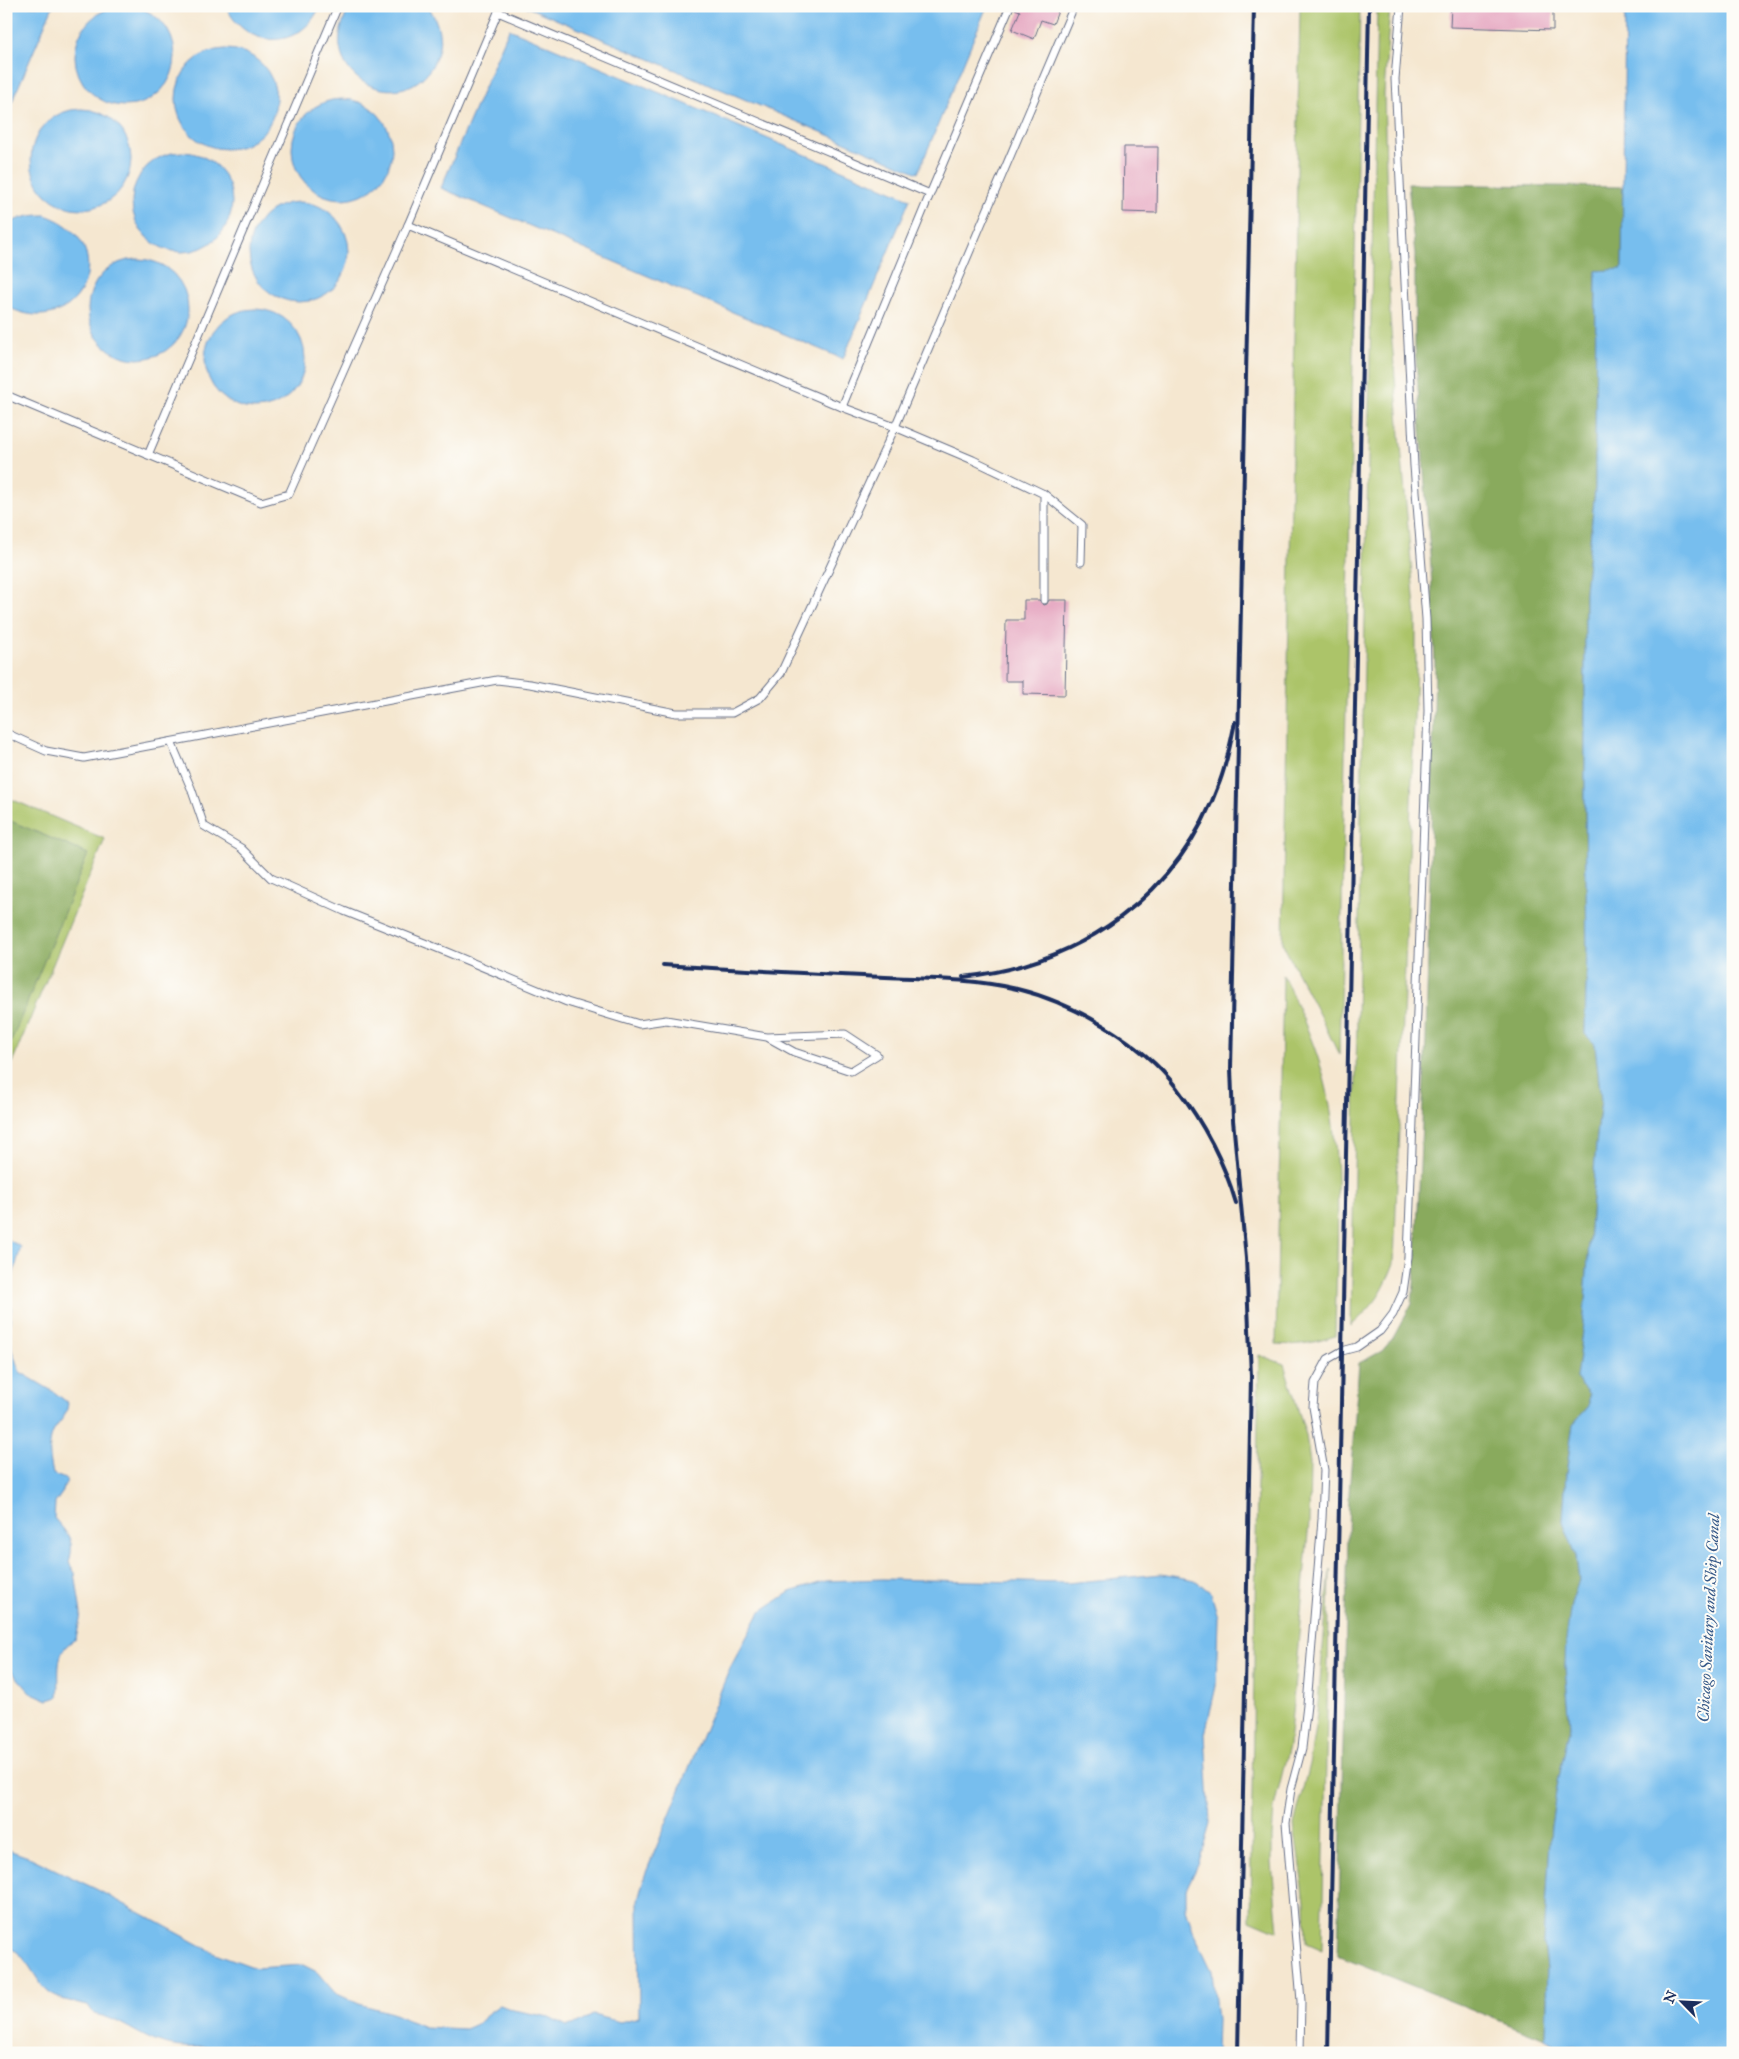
<svg xmlns="http://www.w3.org/2000/svg" width="1739" height="2059" font-family="'IM FELL Great Primer',serif">
<rect width="100%" height="100%" fill="#fdfcf7"/>
<filter id="ink" filterUnits="userSpaceOnUse"><feTurbulence type="fractalNoise" baseFrequency=".02" numOctaves="2"/><feDisplacementMap in="SourceGraphic" scale="10" xChannelSelector="R" yChannelSelector="G"/><feConvolveMatrix kernelMatrix="1 2 1 2 8 2 1 2 1" color-interpolation-filters="sRGB"/></filter>
<filter id="wash" filterUnits="userSpaceOnUse"><feTurbulence type="fractalNoise" baseFrequency=".0096" numOctaves="4" result="noise"/><feDisplacementMap in="SourceGraphic" scale="20" xChannelSelector="R" yChannelSelector="G"/><feGaussianBlur stdDeviation="1.12" result="paint"/><feColorMatrix in="noise" values="0 0 0 0 0 0 0 0 0 0 0 0 0 0 0 0 0 1.4 0 .05"/><feComposite in="paint" operator="in"/></filter>
<g filter="url(#wash)">
<rect width="100%" height="100%" fill="#f5e7d0"/>
<g fill="#acc469" stroke="#647a64">
<path d="M1300,6H1360L1339,1055C1322,1017 1301,982 1283,944Z"/>
<path d="M1377,6H1390L1384,94L1390,319L1416,620V667L1394,1263C1382,1295 1376,1303 1351,1326Z"/>
<polygon points="6,797 105,839 6,1077"/>
<path d="M1283,975C1298,1007 1313,1039 1323,1074C1345,1153 1336,1254 1335,1336C1314,1343 1298,1346 1276,1344Z"/>
<polygon points="1259,1355 1284,1364 1306,1435 1310,1463 1309,1522 1289,1746 1274,1807 1272,1837 1272,1863 1278,1932 1250,1920"/>
<polygon points="1330,1569 1322,1949 1322,1950 1306,1943 1305,1901 1294,1825 1310,1760 1317,1714"/>
</g>
<g fill="#89aa5d" stroke="#526c5e">
<polygon points="1408,184 1623,187 1622,270 1596,271 1595,489 1585,592 1585,804 1587,950 1585,1034 1595,1044 1601,1100 1596,1145 1584,1315 1576,1379 1589,1395 1589,1406 1573,1424 1566,1474 1563,1522 1576,1556 1579,1580 1571,1604 1565,1666 1570,1726 1556,1792 1551,1826 1544,1942 1547,1969 1545,2039 1338,1956 1349,1494 1359,1363 1382,1351 1393,1338 1412,1303 1415,1273 1426,1037 1435,666 1431,568 1415,347 1415,255"/>
<polygon points="6,819 88,854 6,1054"/>
</g>
<g fill="#77beee" stroke="#4976a6">
<circle cx="125" cy="56" r="50"/>
<polygon points="6,6 53,6 6,116"/>
<path d="M226,6H320C301,51 245,50 226,6Z"/>
<path d="M351,6H428C439,23 444,41 435,60C407,123 306,77 351,6Z"/>
<polygon points="525,6 987,6 918,173"/>
<polygon points="1625,6 1733,6 1733,2053 1578,2053 1576,2046 1555,2045 1545,2039 1547,1969 1544,1942 1551,1826 1556,1792 1570,1726 1565,1666 1566,1640 1571,1604 1579,1580 1576,1556 1563,1522 1566,1474 1573,1424 1589,1406 1589,1395 1576,1379 1584,1315 1596,1145 1601,1100 1595,1044 1585,1034 1587,950 1585,804 1585,592 1595,489 1596,271 1622,269"/>
<polygon points="509,29 910,199 843,359 441,188"/>
<circle cx="226" cy="99" r="50"/>
<circle cx="342" cy="149" r="50"/>
<circle cx="81" cy="159" r="50"/>
<circle cx="182" cy="202" r="50"/>
<circle cx="299" cy="252" r="50"/>
<path d="M45,215C126,242 80,346 6,306V226C18,217 30,215 45,215Z"/>
<circle cx="138" cy="309" r="50"/>
<circle cx="255" cy="359" r="50"/>
<path d="M9,1240L21,1247L9,1289L11,1308L9,1328L12,1351L20,1372L54,1392L68,1403C66,1417 63,1417 56,1427C46,1442 50,1459 53,1474L67,1480L62,1493L55,1503L54,1518C69,1536 75,1539 69,1563L75,1573L81,1614L76,1639C52,1651 61,1674 58,1697L48,1700L30,1692L6,1665V1244Z"/>
<path d="M1161,1574L1195,1580L1211,1593L1218,1617L1216,1686L1205,1734L1210,1823L1198,1865L1186,1889V1909L1193,1931L1212,1971L1217,2020L1216,2053H274C235,2036 202,2054 164,2044C139,2037 120,2018 94,2014L88,2005C76,2002 56,2000 47,1991C33,1977 26,1952 6,1946V1849L31,1858L96,1889L215,1953L256,1968L303,1965L317,1972L335,1993L359,2004L392,2013L424,2027L465,2029L481,2022L488,2013L500,2005L513,2010L549,2017L567,2026L577,2024L593,2015L620,2022L639,2017L638,1900L645,1875L730,1668L760,1612L790,1592L826,1581L882,1579L1067,1583Z"/>
</g>
<g id="blocks">
<g fill="#e7acc4">
<polygon points="1015,6 1060,6 1053,24 1041,20 1034,39 1012,30 1020,11 1015,9"/>
<polygon points="1451,6 1553,6 1553,30 1450,27"/>
<polygon points="1124,147 1158,147 1157,213 1123,212"/>
<polygon points="1024,600 1039,600 1044,605 1047,604 1049,600 1067,600 1065,695 1023,694 1023,681 1005,681 1006,620 1024,620"/>
</g>
</g>
</g>
<g filter="url(#ink)">
<use href="#blocks" fill-opacity="0" stroke="#676f86" stroke-width="1"/>
<g fill="none" stroke-linecap="round" stroke-linejoin="round">
<g stroke="#676f86" stroke-width="9">
<g id="service">
<polyline points="930,194 1010,6"/>
<polyline points="408,225 498,12"/>
<polyline points="6,395 261,502 289,494 408,225 842,407 930,194 498,12 500,6"/>
<polyline points="842,407 895,427 1074,6"/>
<polyline points="148,455 338,6"/>
<polyline points="1044,494 1082,525 1081,562"/>
<polyline points="6,733 46,751 84,758 497,680 530,684 676,713 732,713 760,698 781,673 895,427 973,460 1044,494 1044,600"/>
<polyline points="171,742 191,788 204,826 241,848 271,878 344,911 437,948 567,1002 639,1024 666,1020 767,1037 794,1052 851,1071 877,1055 845,1034 767,1037"/>
<polyline points="1300,2053 1301,2001 1286,1823 1291,1789 1302,1748 1307,1705 1322,1519 1324,1470 1313,1407 1315,1383 1328,1359 1342,1351 1357,1347 1380,1331 1393,1314 1403,1292 1408,1257 1428,711 1426,619 1414,466 1395,79 1401,6"/>
</g>
</g>
<use href="#service" stroke="#fff" stroke-width="7"/>
<g stroke="#1b2f5e" stroke-width="4">
<path d="M663,965C730,969 796,973 863,976C914,979 967,977 1017,989C1071,1002 1142,1042 1176,1087C1202,1121 1224,1162 1236,1203"/>
<path d="M963,977C1082,964 1179,895 1220,781C1227,762 1231,742 1235,722"/>
<polyline points="1238,2053 1251,1376 1246,1258 1233,1120 1231,1068 1254,6"/>
<polyline points="1328,2053 1369,6"/>
</g>
</g>
</g>
<g text-anchor="middle" stroke-width="4" stroke-linejoin="round" paint-order="stroke">
<g font-size="16" font-style="italic" fill="#375a89" stroke="#fdfcf7">
<text transform="translate(1708 1618) rotate(-87)" y="6">Chicago Sanitary and Ship Canal</text>
</g>
</g>
<rect width="1739" height="2059" fill="none" stroke="#fdfcf7" stroke-width="25"/>
<g transform="translate(1682 2002) rotate(294)" stroke="#fdfcf7" stroke-width="4" paint-order="stroke">
<path d="M0-4L9 19L0 12L-9 19Z" fill="#1b2f5e"/>
<text y="-8" font-size="14" font-weight="bold" text-anchor="middle" fill="#1b2f5e">N</text>
</g>
</svg>
